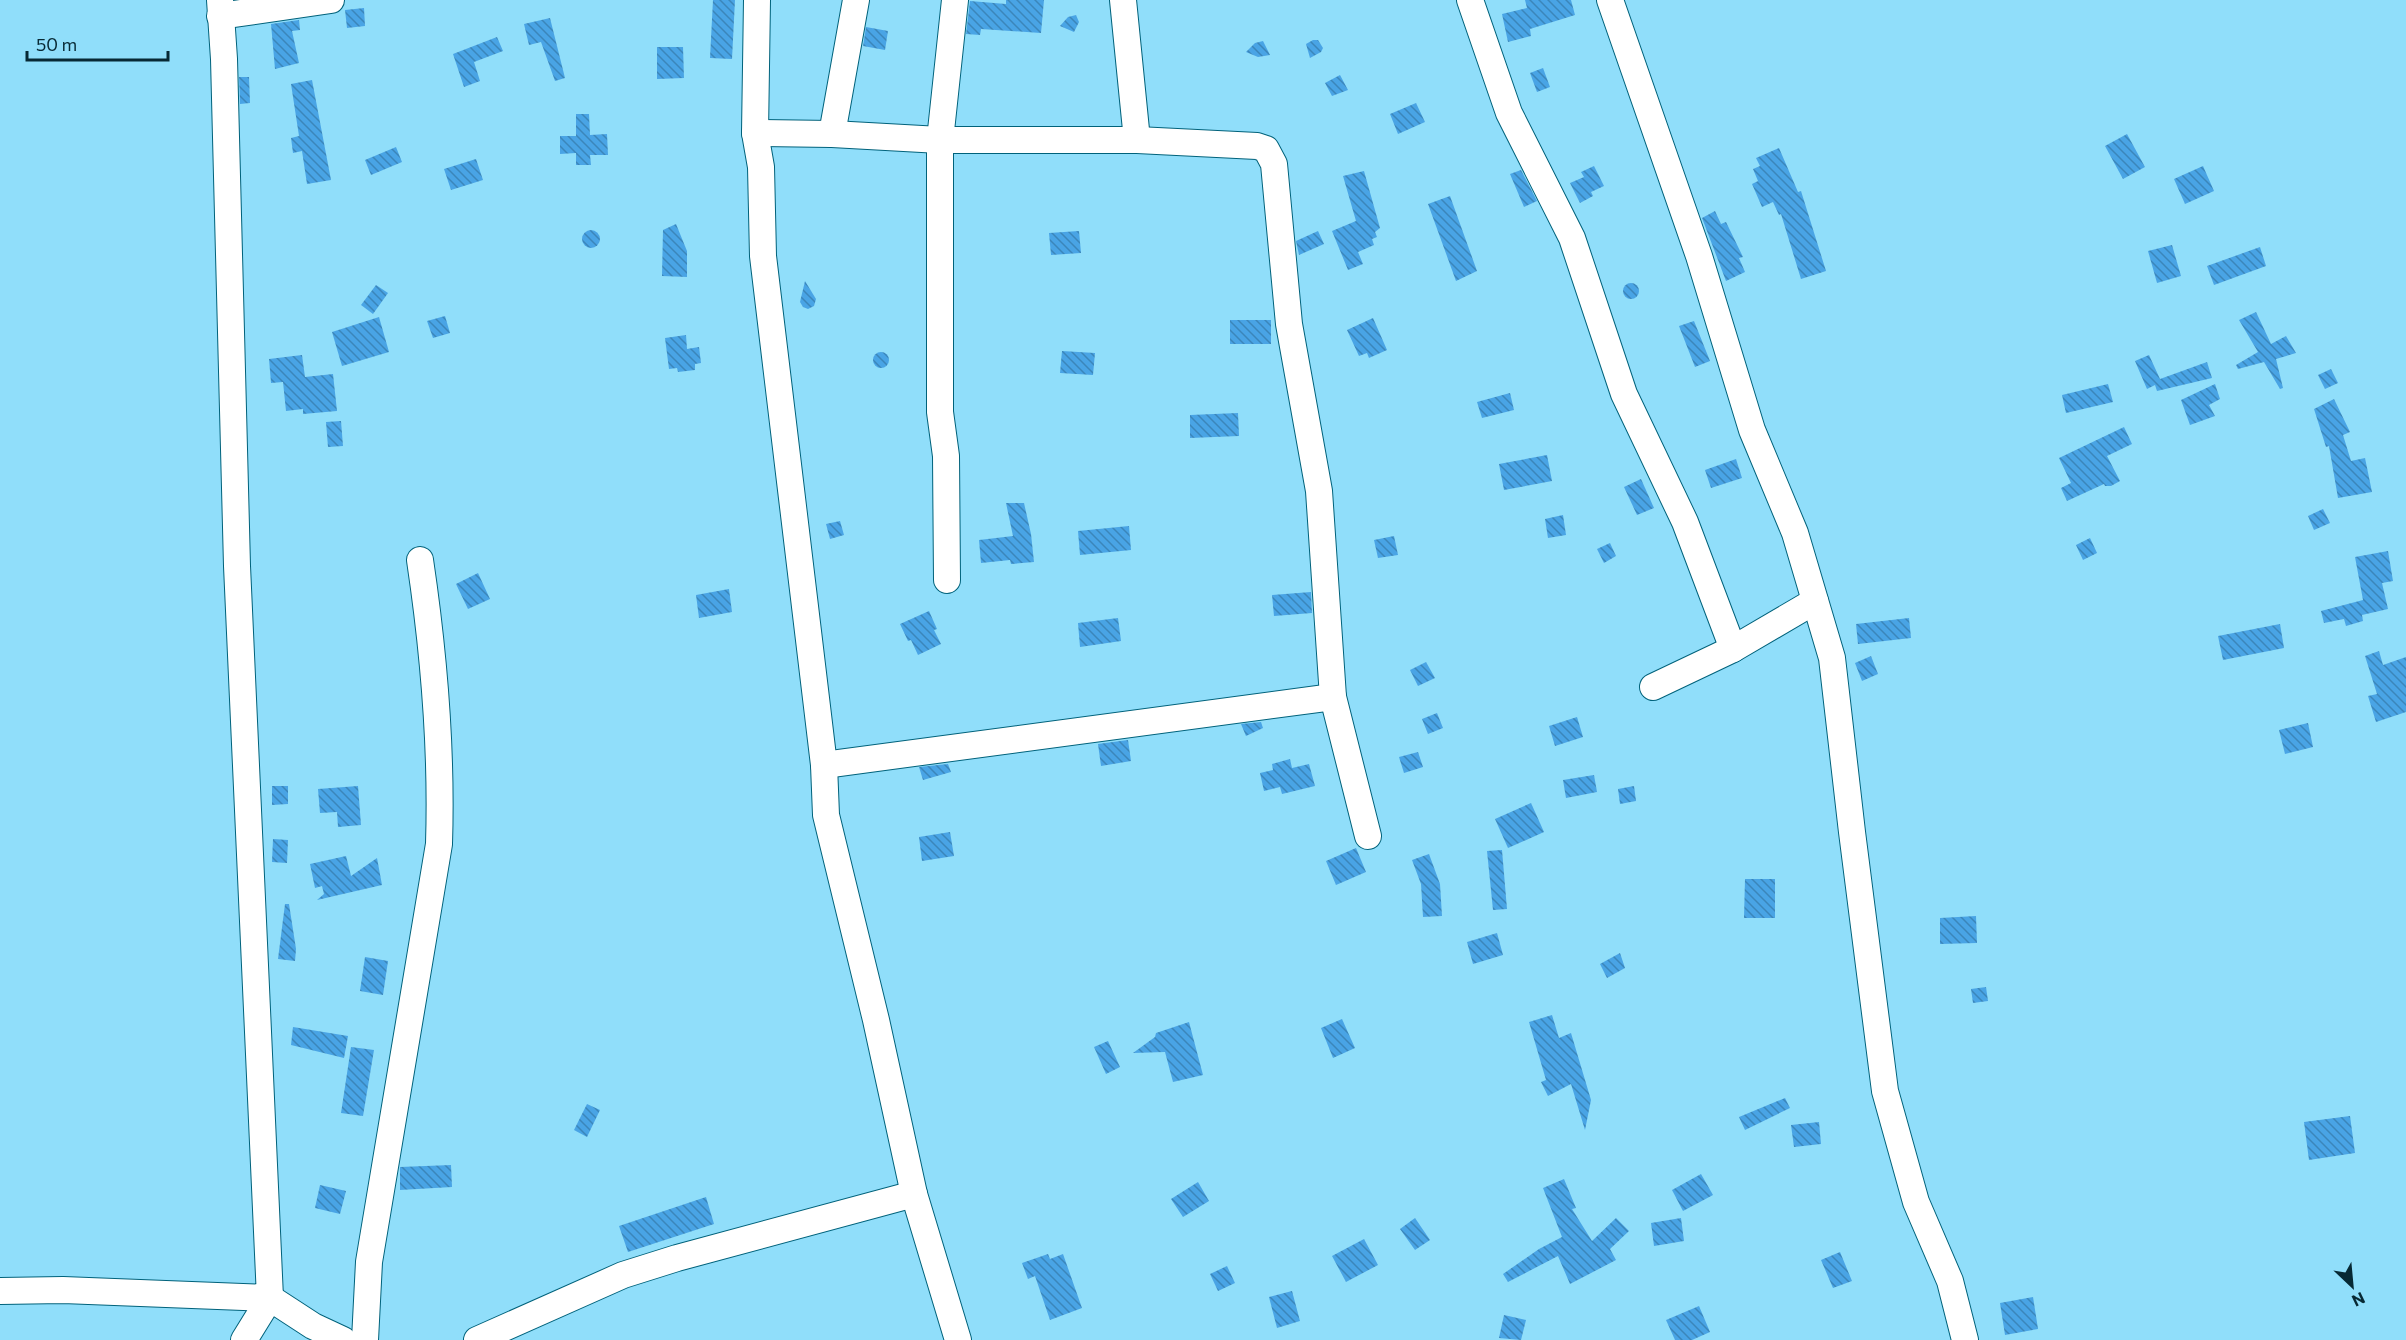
<svg xmlns="http://www.w3.org/2000/svg" width="2406" height="1340" font-family="Commissioner,sans-serif">
<defs>
<pattern id="building-back-hatch" width="6" height="6" patternUnits="userSpaceOnUse" patternTransform="scale(1.5)"><rect width="6" height="6" fill="#49a4e5"/><path d="M-1 5l2 2M0 0l6 6M5-1l2 2" fill="none" stroke="#3b86ba"/></pattern>
</defs>
<rect width="100%" height="100%" fill="#90defa"/>
<g fill="url(#building-back-hatch)">
<polygon points="713,0 735,0 732,59 710,58"/>
<polygon points="1006,0 1044,0 1041,33 981,29 980,35 966,34 970,1 1006,4"/>
<polygon points="1525,0 1571,0 1575,15 1530,29 1531,36 1508,42 1502,14 1527,8"/>
<polygon points="364,8 365,26 347,28 345,10"/>
<polygon points="1076,15 1079,22 1074,32 1060,26 1068,17"/>
<polygon points="550,18 565,78 555,81 541,42 529,45 524,24"/>
<polygon points="299,20 300,30 292,31 299,63 275,69 271,24"/>
<polygon points="866,27 888,31 885,50 863,46"/>
<polygon points="497,37 503,51 474,62 480,81 464,87 453,54"/>
<polygon points="1313,40 1318,40 1323,48 1321,52 1310,58 1306,44"/>
<polygon points="1263,41 1270,55 1258,57 1246,52 1255,43"/>
<polygon points="657,47 683,47 684,78 657,79"/>
<polygon points="1543,68 1550,87 1537,92 1530,73"/>
<polygon points="1340,75 1348,90 1332,96 1325,83"/>
<polygon points="239,77 249,77 250,103 240,104"/>
<polygon points="312,80 331,180 307,184 302,151 293,153 291,138 299,136 291,84"/>
<polygon points="1416,103 1425,122 1398,134 1390,114"/>
<polygon points="576,114 589,114 590,135 607,134 608,155 590,155 591,165 576,165 576,153 560,154 560,136 576,136"/>
<polygon points="2127,134 2145,167 2123,179 2105,146"/>
<polygon points="396,147 402,162 371,175 365,160"/>
<polygon points="1779,148 1798,192 1801,191 1826,271 1801,279 1781,214 1779,215 1773,202 1762,207 1752,184 1758,181 1753,169 1760,166 1756,158"/>
<polygon points="476,159 483,180 451,190 444,169"/>
<polygon points="1594,166 1604,186 1591,192 1593,196 1580,203 1570,183 1584,177 1581,172"/>
<polygon points="2203,166 2214,191 2185,204 2174,179"/>
<polygon points="1521,170 1537,201 1524,207 1510,174"/>
<polygon points="1364,171 1380,228 1375,232 1377,237 1372,239 1374,245 1358,252 1363,264 1348,270 1332,231 1356,221 1343,176"/>
<polygon points="1450,196 1477,271 1456,281 1428,204"/>
<polygon points="1715,211 1721,224 1726,222 1743,257 1739,258 1745,272 1726,281 1702,218"/>
<polygon points="676,224 687,251 687,277 662,276 663,230"/>
<circle cx="591" cy="239" r="9"/>
<polygon points="1079,231 1081,253 1051,255 1049,233"/>
<polygon points="1318,231 1324,244 1299,255 1296,241"/>
<polygon points="2172,245 2181,276 2157,283 2148,251"/>
<polygon points="2260,247 2266,266 2214,285 2207,266"/>
<polygon points="805,281 816,299 814,306 808,309 803,307 800,302"/>
<circle cx="1631" cy="291" r="8"/>
<polygon points="376,285 388,293 373,314 361,305"/>
<polygon points="2256,312 2271,344 2286,336 2296,353 2276,359 2283,388 2280,389 2264,362 2238,369 2236,365 2258,352 2239,320"/>
<polygon points="445,316 450,333 433,338 427,321"/>
<polygon points="379,317 389,352 342,366 332,332"/>
<polygon points="1373,318 1387,350 1369,358 1367,353 1359,356 1347,330"/>
<rect x="1230" y="320" width="41" height="24"/>
<polygon points="1694,321 1710,361 1695,367 1679,326"/>
<polygon points="686,335 687,349 699,347 701,363 695,364 695,370 678,372 677,368 669,369 665,338"/>
<polygon points="1062,351 1095,353 1093,375 1060,373"/>
<circle cx="881" cy="360" r="8"/>
<polygon points="302,355 305,377 333,374 337,411 303,414 303,409 286,411 283,382 271,383 269,359"/>
<polygon points="2149,355 2160,379 2207,362 2212,378 2157,391 2155,385 2147,389 2135,361"/>
<polygon points="2331,369 2338,383 2325,389 2318,375"/>
<polygon points="2108,384 2113,402 2066,413 2062,395"/>
<polygon points="2215,384 2220,399 2209,405 2215,416 2190,425 2181,400"/>
<polygon points="1510,393 1514,410 1482,418 1477,402"/>
<polygon points="2334,399 2350,432 2343,435 2351,461 2365,458 2372,492 2338,498 2329,446 2326,447 2314,409"/>
<polygon points="1238,413 1239,436 1190,438 1190,415"/>
<polygon points="341,421 343,446 328,447 326,422"/>
<polygon points="2124,427 2132,444 2107,456 2120,481 2111,486 2105,486 2104,484 2067,501 2061,488 2071,483 2059,458"/>
<polygon points="1547,455 1552,481 1504,490 1499,464"/>
<polygon points="1736,459 1742,478 1711,488 1705,470"/>
<polygon points="1641,479 1654,508 1637,515 1624,487"/>
<polygon points="1006,503 1024,503 1031,534 1034,562 1011,564 1010,560 981,563 979,540 1013,536"/>
<polygon points="2323,509 2330,523 2314,530 2308,516"/>
<polygon points="1563,515 1566,535 1548,538 1545,519"/>
<polygon points="840,521 844,535 830,539 826,524"/>
<polygon points="1129,526 1131,550 1080,555 1078,531"/>
<polygon points="1394,536 1398,555 1378,558 1374,540"/>
<polygon points="2090,538 2097,553 2083,560 2076,545"/>
<polygon points="1610,543 1616,556 1604,563 1597,549"/>
<polygon points="2388,551 2393,581 2382,583 2388,609 2362,615 2363,621 2346,626 2344,619 2324,623 2321,611 2363,600 2355,557"/>
<polygon points="478,573 490,599 468,609 456,584"/>
<polygon points="729,589 732,612 699,618 696,595"/>
<polygon points="1311,592 1312,613 1274,616 1272,595"/>
<polygon points="929,611 937,629 934,630 941,644 918,655 911,640 908,641 900,624"/>
<polygon points="1118,618 1121,641 1080,647 1078,623"/>
<polygon points="1909,618 1911,638 1858,644 1856,624"/>
<polygon points="2280,624 2284,648 2223,660 2218,636"/>
<polygon points="2379,651 2383,665 2406,657 2406,712 2376,722 2368,696 2377,694 2365,656"/>
<polygon points="1871,656 1878,674 1862,681 1855,663"/>
<polygon points="1426,662 1435,678 1418,686 1410,670"/>
<polygon points="1437,713 1443,728 1428,734 1422,719"/>
<polygon points="1577,717 1583,737 1555,746 1549,726"/>
<polygon points="1261,722 1263,728 1246,736 1241,724"/>
<polygon points="2308,723 2313,747 2285,754 2279,730"/>
<polygon points="1128,740 1131,761 1101,766 1098,744"/>
<polygon points="1418,752 1423,767 1404,773 1399,757"/>
<polygon points="1290,759 1292,768 1309,764 1315,786 1282,794 1280,787 1264,791 1260,773 1273,770 1272,764"/>
<polygon points="948,764 951,772 923,780 919,767"/>
<polygon points="1594,775 1597,792 1566,798 1563,780"/>
<polygon points="272,786 288,786 288,804 272,805"/>
<polygon points="358,786 361,825 338,827 337,812 320,813 318,789"/>
<polygon points="1634,786 1636,801 1620,804 1618,789"/>
<polygon points="1531,803 1544,832 1508,848 1495,819"/>
<polygon points="950,832 954,856 922,861 919,837"/>
<polygon points="273,839 288,840 287,863 272,862"/>
<polygon points="1356,848 1366,872 1336,885 1326,861"/>
<polygon points="1502,850 1507,909 1493,910 1487,851"/>
<polygon points="1429,854 1440,884 1442,916 1423,917 1421,884 1412,860"/>
<polygon points="346,856 351,876 377,858 382,885 317,900 324,894 322,886 315,888 310,864"/>
<polygon points="1745,879 1775,879 1775,918 1744,918"/>
<polygon points="285,904 289,904 296,949 295,961 278,959"/>
<polygon points="1976,916 1977,943 1940,944 1940,918"/>
<polygon points="1497,933 1503,955 1473,964 1467,942"/>
<polygon points="1620,953 1625,968 1607,978 1600,964"/>
<polygon points="365,957 388,961 383,995 360,991"/>
<polygon points="1986,987 1988,1001 1973,1003 1971,989"/>
<polygon points="1552,1015 1559,1038 1571,1033 1591,1100 1585,1130 1571,1084 1548,1096 1541,1082 1546,1080 1529,1022"/>
<polygon points="1342,1019 1355,1048 1333,1058 1321,1028"/>
<polygon points="1189,1022 1203,1075 1173,1082 1165,1052 1133,1053 1155,1037 1156,1033"/>
<polygon points="293,1027 348,1036 344,1058 291,1045"/>
<polygon points="1108,1041 1120,1067 1106,1074 1094,1047"/>
<polygon points="351,1047 374,1050 363,1116 341,1113"/>
<polygon points="1785,1098 1790,1108 1745,1130 1739,1117"/>
<polygon points="587,1104 600,1110 587,1137 574,1130"/>
<polygon points="2350,1116 2355,1153 2309,1160 2304,1122"/>
<polygon points="1819,1122 1821,1144 1794,1147 1791,1125"/>
<polygon points="451,1165 452,1187 400,1190 400,1167"/>
<polygon points="1701,1174 1713,1195 1683,1211 1672,1190"/>
<polygon points="1564,1179 1576,1208 1572,1209 1592,1241 1616,1218 1629,1231 1610,1249 1616,1260 1570,1284 1558,1256 1508,1282 1503,1274 1539,1249 1562,1237 1543,1188"/>
<polygon points="1198,1182 1209,1201 1183,1217 1171,1199"/>
<polygon points="320,1185 346,1191 340,1214 315,1208"/>
<polygon points="706,1197 714,1224 628,1252 619,1226"/>
<polygon points="1415,1218 1430,1240 1415,1250 1400,1229"/>
<polygon points="1681,1218 1684,1241 1654,1246 1651,1223"/>
<polygon points="1364,1239 1378,1265 1346,1282 1332,1256"/>
<polygon points="1840,1252 1852,1281 1833,1288 1821,1260"/>
<polygon points="1048,1254 1050,1259 1063,1254 1082,1308 1050,1320 1035,1276 1028,1279 1022,1263"/>
<polygon points="1227,1266 1235,1283 1218,1291 1210,1274"/>
<polygon points="1292,1291 1300,1321 1277,1328 1269,1297"/>
<polygon points="2033,1297 2038,1329 2005,1335 2000,1303"/>
<polygon points="1699,1306 1710,1332 1692,1340 1675,1340 1666,1320"/>
<polygon points="1504,1315 1526,1320 1521,1340 1499,1338"/>
</g>
<g fill="none" stroke-linecap="round" stroke-linejoin="round">
<g stroke="#00627b" stroke-width="28">
<g id="minor">
<polyline points="757,0 755,133 761,167 763,256 824,765 826,815 876,1020 914,1194 958,1340"/>
<polyline points="1123,0 1137,140"/>
<polyline points="1470,0 1509,113 1572,238 1624,394 1685,522 1733,649"/>
<polyline points="1610,0 1699,256 1752,430 1795,533 1832,658 1852,832 1885,1091 1916,1202 1950,1281 1965,1340"/>
<polyline points="220,16 331,0"/>
<polyline points="755,133 832,134 940,140 1137,140 1257,146 1266,149 1274,164 1289,324 1319,491 1333,697 1368,836"/>
<polyline points="832,134 856,0"/>
<polyline points="947,580 946,456 940,412 940,140 955,0"/>
<polyline points="1653,687 1733,649 1815,601"/>
<polyline points="824,765 1333,697"/>
<polyline points="0,1291 63,1290 270,1298 237,566 224,59 220,0"/>
<polyline points="244,1340 270,1298 313,1326 343,1340"/>
<path d="M365,1340L369,1262L439,844C442,750 434,654 420,560"/>
<polyline points="477,1340 623,1275 677,1258 914,1194"/>
</g>
</g>
<use href="#minor" stroke="#fff" stroke-width="26"/>
</g>
<g transform="translate(2352 1286) rotate(154)" stroke="#90defa" stroke-width="4.5" paint-order="stroke">
<path d="M0-4.5L10 22L0 15L-10 22Z" fill="#072934"/>
<text y="-9" font-size="16" font-weight="bold" text-anchor="middle" fill="#072934">N</text>
</g>
<path d="M27 51v9h141v-9" fill="none" stroke="#072934" stroke-width="3"/>
<text x="36" y="51" font-size="18" fill="#072934" stroke="#90defa" stroke-width="4.5" paint-order="stroke">50 m</text>
</svg>
